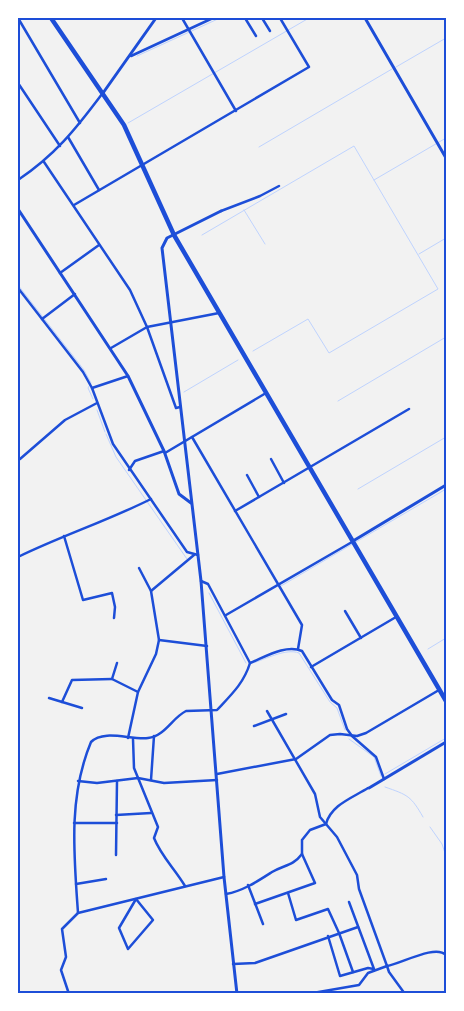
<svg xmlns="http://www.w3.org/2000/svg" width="464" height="1011" font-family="'Fira Sans',sans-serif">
<rect width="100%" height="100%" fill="#f2f2f2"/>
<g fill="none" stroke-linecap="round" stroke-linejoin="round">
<g stroke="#bfd3fe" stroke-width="1">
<polyline points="137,56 220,18"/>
<polyline points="396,67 446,38"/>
<polyline points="128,123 309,18"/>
<polyline points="259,147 392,69"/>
<polyline points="374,180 446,138"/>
<polyline points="244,210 265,244"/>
<polyline points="202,235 354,146 438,289 329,353 308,319 253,351"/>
<polyline points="419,254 446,238"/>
<polyline points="18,285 84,370 91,383 88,388 93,399"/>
<polyline points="184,392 238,360"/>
<polyline points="338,401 446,337"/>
<polyline points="97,410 105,432"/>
<polyline points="106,434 116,457 187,559"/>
<polyline points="358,489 446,437"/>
<polyline points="281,586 446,489"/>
<polyline points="209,593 246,663"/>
<polyline points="428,649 446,638"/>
<path d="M253,663C266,659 286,648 299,653L330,702L337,708L345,730"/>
<polyline points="349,739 374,757 381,776"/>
<polyline points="385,774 446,738"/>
<path d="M385,787C408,795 411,796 423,817"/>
<polyline points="430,827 442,844 446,856"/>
</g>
<g stroke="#1d4ed8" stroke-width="2.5">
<polyline points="18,18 80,123"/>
<polyline points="182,18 236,111"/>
<polyline points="245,18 256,36"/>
<polyline points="262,18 270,31"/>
<polyline points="131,56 213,18"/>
<polyline points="18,83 60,146"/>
<polyline points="68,137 99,190"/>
<polyline points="44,162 130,290 147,327 176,408 180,407"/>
<path d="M18,180C55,155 75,130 102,94"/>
<polyline points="74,205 309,67 280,18"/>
<polyline points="221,211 260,196 279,186"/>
<polyline points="60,273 99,245"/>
<polyline points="18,288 83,372 92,388 113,444 187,552 198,555"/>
<polyline points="42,319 75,294"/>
<polyline points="111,348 147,327 219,313"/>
<polyline points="92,388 128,376"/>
<polyline points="192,437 302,625 298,649"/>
<polyline points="165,453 266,393"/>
<polyline points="20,459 65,420 97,403"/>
<polyline points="271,459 284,483"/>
<polyline points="129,470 135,461 164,451"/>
<polyline points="247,475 259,497"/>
<polyline points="235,511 409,409"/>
<polyline points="64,536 83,600 112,593 115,607 114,618"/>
<path d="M18,557C61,536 107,521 151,499"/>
<polyline points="151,591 194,555"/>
<polyline points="345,611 361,638"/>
<polyline points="226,615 352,542"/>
<polyline points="159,640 207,646"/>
<polyline points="117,663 112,679 138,692"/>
<path d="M250,663C265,657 286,644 302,651L332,700L339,705L347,729L352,736L376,757L384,779"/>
<polyline points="311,667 396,617"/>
<polyline points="49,698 82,708"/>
<polyline points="62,702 72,680 112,679"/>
<path d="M267,711L315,794L320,817L337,837L357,875L359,889L387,966C401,964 435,944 446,955"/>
<polyline points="254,726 286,714"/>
<polyline points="128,738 138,692 156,654 159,640 151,591 139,568"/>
<path d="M133,739L134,768L158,827L154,838C161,856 175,869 185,886"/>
<polyline points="217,774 296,759 330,735 340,734 357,736 366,733 439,690"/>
<polyline points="151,780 154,736"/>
<polyline points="78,781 97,783 138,778 164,783 217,780"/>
<polyline points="116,815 151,813"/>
<polyline points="74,823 117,823"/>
<path d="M326,824C331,805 352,798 368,788"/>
<polyline points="116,855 117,781"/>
<polyline points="76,884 106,879"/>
<polyline points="248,885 263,924"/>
<polyline points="288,893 296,920 328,909 339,933 353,972"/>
<path d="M226,894C243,891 258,881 272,872C284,865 293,866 302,854"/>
<polygon points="136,899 153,920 128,949 119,928"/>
<polyline points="255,904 315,883 302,854 302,840 310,830 326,824"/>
<path d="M78,913C74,855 68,797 91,742C104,729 130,740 148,738C165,736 172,718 186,711L217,710C231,695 244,683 250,663L208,584L201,581"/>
<polyline points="328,936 340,976 368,968 374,969 349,902"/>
<polyline points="233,964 255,963 358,927"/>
<polyline points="69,994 61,970 66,957 62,929 78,913 224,877"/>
<polyline points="307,994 359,985 368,973 387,966 389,972 405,994"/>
</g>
<g stroke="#1d4ed8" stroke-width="3">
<polyline points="365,18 446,158"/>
<polyline points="103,93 156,18"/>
<polyline points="18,209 128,376 164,451 179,494 191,503"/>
<polyline points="221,211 167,238 162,248 201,581 224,877 237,994"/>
<polyline points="353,541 446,485"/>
<polyline points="369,788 446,742"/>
</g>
<polyline stroke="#1d4ed8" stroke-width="4.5" points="51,18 124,125 174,235 446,701"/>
</g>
<rect width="464" height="1011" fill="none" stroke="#ffffff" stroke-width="38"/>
<rect x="19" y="19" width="426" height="973" fill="none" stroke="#1d4ed8" stroke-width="2"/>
</svg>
